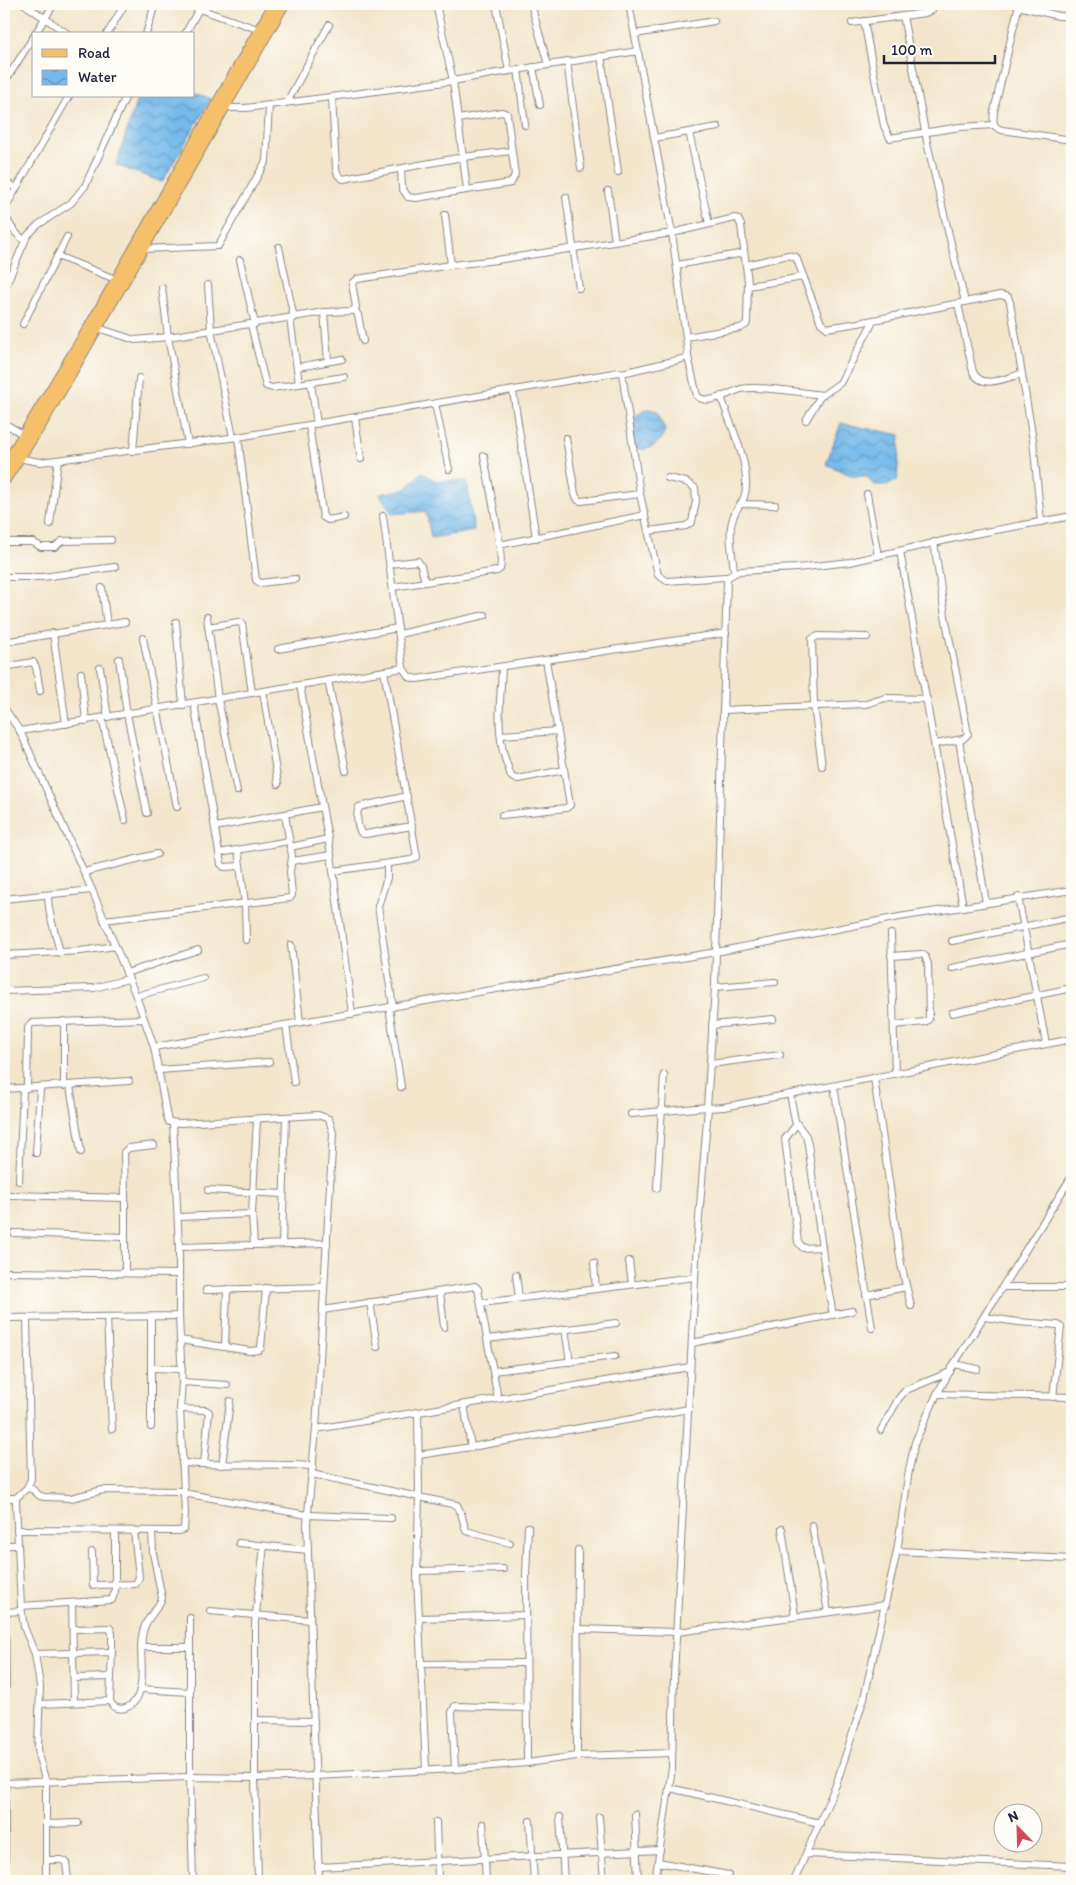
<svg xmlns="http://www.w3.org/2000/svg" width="1076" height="1885" font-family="Itim,sans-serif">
<defs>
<pattern id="water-waves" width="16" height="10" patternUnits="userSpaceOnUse" patternTransform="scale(1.25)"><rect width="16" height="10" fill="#75baeb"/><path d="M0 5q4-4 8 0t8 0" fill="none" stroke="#6097c0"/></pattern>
</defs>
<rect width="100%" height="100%" fill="#fdfcf7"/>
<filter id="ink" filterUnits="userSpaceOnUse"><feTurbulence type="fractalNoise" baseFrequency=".02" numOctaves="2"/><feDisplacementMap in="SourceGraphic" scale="10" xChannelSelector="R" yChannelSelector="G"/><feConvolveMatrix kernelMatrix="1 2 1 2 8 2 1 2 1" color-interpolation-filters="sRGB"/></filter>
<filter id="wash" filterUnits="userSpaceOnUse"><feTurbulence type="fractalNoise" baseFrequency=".0096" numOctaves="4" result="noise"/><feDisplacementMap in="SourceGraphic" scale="20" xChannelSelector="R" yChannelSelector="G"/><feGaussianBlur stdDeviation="1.12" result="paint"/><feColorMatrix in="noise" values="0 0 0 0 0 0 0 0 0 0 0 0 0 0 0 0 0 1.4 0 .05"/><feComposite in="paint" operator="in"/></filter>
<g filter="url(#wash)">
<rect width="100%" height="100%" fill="#f2e5cb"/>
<g fill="url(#water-waves)" stroke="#4c6e93">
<polygon points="194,92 211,99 162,182 116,165 138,96 194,96"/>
<path d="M649,409L657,411L665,430C660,444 650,452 635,448L632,432L636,415Z"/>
<polygon points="841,423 900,435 897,481 887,485 874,485 866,476 853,476 826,464"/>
<polygon points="422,472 436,481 467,481 474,531 431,538 426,511 392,514 380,494 406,489"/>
</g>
</g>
<g filter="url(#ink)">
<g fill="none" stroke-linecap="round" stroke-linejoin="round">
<g stroke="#8a8483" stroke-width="8">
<g id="street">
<polyline points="24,4 68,34"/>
<polyline points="436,4 453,81 467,189"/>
<polyline points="496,4 509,71"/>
<polyline points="531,4 548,65"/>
<path d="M1019,4L994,111C993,121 992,127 1002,130L1072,140"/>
<polyline points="437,6 451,4"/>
<polyline points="1018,6 1059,16 1072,17"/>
<polyline points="903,16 928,147 965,302"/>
<polyline points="864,21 884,126 890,138 960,127 994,125"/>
<polyline points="852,23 925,13 932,10 933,4"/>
<polyline points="35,34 54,4"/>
<polyline points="107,34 125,4"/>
<polyline points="146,34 155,4"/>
<polyline points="185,34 199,9 263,31"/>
<polyline points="635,34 714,21"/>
<polyline points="601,56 618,172"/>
<polyline points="567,61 581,168"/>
<polyline points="533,67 540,105"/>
<polyline points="518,69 525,125"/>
<polyline points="4,83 34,36"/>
<polyline points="332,97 336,169 338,175 343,179 463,157 511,151"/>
<polyline points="287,102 329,25"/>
<polyline points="224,104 232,108 246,108 453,81 491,74 638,51"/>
<polyline points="689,132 709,224"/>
<polyline points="654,138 718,127"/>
<polyline points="401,169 402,188 408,197 416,198 511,183 515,175 507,114 502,112 458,119"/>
<polyline points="4,181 16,188"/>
<polyline points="608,191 615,242"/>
<polyline points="566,197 579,288"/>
<polyline points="445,215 451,265"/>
<path d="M24,240C13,232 7,223 4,210L69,96"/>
<polyline points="279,247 294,318"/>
<polyline points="142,249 218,246 266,161 269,105"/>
<polyline points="57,256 115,279"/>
<polyline points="240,260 255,324"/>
<polyline points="677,265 744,253"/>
<polyline points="746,265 788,255 796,257 821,323 827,328 858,323 1000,295 1008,297 1010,302 1033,440 1041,522"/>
<polyline points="208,285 211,330 233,437"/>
<polyline points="748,286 803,277"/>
<polyline points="162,288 168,337 188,444"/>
<polyline points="4,290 27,236 38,225 71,203 85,186 126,96"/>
<path d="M958,304L973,372C982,390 1006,378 1021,374"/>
<polyline points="355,310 358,315 363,341"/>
<polyline points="324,312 328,361"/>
<polyline points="290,318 299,384"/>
<polyline points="23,324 67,237"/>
<polyline points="251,325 266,386 272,388 344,377"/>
<polyline points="95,327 135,340 168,337 324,312 352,311 356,307 352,283 357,279 451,265 497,260 672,233 735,218 738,219 741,225 748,282 747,322 746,325 740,328 686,337"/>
<path d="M688,357L697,396C708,406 729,393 741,389C757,385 804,393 823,395"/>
<polyline points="298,367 342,359"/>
<polyline points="622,373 682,359 688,357 688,353 672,233 629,4"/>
<polyline points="311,383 317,424"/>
<polyline points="513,391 536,538"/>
<path d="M721,396C729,423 746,454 746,482C747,504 736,504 732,521C728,537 733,556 734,572"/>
<polyline points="435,404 449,469"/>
<polyline points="355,418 361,459"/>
<polyline points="806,420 820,397 840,383 874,320"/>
<polyline points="4,423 24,435"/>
<polyline points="309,425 323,517 328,520 344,517"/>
<polyline points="238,437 256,580 260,583 295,579"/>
<polyline points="566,438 575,494 578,500 581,501 640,494"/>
<polyline points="133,451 139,378"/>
<polyline points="18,458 40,462 238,437 619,372 622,373 640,494 658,575 667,581 725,577 727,579 715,987 707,1108 724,1107 1072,1039"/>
<polyline points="867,494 878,556"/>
<polyline points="741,504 775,505"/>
<polyline points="50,524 58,460"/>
<polyline points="649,531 686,526 692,522 696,501 695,488 686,482 668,478"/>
<polyline points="4,542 33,542 41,547 55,547 62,541 111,540"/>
<polyline points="934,542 945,616 968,734 963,739 935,744"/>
<polyline points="499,545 645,515"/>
<polyline points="900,551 963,907"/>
<polyline points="390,564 418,561 421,566 425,582"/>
<polyline points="4,577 43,577 115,567"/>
<polyline points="726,578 739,571 797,568 850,562 969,535 1072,516"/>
<path d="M393,587L497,571L500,569C505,556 487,476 484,456"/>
<polyline points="102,588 107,625"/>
<polyline points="207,617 218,699 237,791"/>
<polyline points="176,622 183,705"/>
<polyline points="208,627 238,622 242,623 252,693"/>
<polyline points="53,633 66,724"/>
<polyline points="399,634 485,615"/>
<polyline points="143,638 177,807"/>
<polyline points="4,642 125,622"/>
<polyline points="278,649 398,628"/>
<polyline points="119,659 127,714 147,813"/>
<polyline points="4,667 33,662 36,667 40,691"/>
<path d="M502,667C501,693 497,720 502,746C503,756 508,766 511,776L513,778L518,779L564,770"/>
<polyline points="100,668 108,717"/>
<polyline points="403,668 409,677 417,679 726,633"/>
<polyline points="81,673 86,721"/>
<polyline points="328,680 346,771"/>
<polyline points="300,685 331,855 352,1014"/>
<polyline points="263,691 278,784"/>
<polyline points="194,703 219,853 289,841"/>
<polyline points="4,708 20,731 92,890 136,996 154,1047 167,1117 169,1122 180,1123 318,1115 329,1119 333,1133 316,1429 307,1523 319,1881"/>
<polyline points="723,710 866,704 885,698 927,699"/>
<polyline points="102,718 125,820"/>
<polyline points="20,731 403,668 383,516"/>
<polyline points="501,735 558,731"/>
<polyline points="959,740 986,903"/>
<polyline points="822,766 814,705 812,639 818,636 867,637"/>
<path d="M407,796L359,807C356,814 357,828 362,834H366L412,826"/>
<polyline points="502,815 566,808 570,805 546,660"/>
<polyline points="215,827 322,807"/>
<polyline points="290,847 328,839"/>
<polyline points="238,850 245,904 246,940"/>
<polyline points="219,853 221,864 224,867 240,866"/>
<polyline points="292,861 331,855"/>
<polyline points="387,864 387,878 378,906 393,1007"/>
<polyline points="333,871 411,860 417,857 384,671"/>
<polyline points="84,872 157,854"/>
<path d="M48,896C48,917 56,932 60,953"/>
<polyline points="1018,897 1046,1044"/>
<polyline points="4,899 92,890"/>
<polyline points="104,920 290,898 292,895 290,872 292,856 285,815"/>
<polyline points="891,934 895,1074"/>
<polyline points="952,941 1072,917"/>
<polyline points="291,945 300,1022"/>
<polyline points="4,955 81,951 115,946"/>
<polyline points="891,956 922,954 925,956 928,964 929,1019 925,1022 894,1025"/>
<polyline points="952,968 1072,944"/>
<polyline points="126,973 198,950"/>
<polyline points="715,987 775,982"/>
<polyline points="4,991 94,988 128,979"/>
<polyline points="136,996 203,978"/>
<polyline points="389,1007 401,1087"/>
<polyline points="952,1013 1072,988"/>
<polyline points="64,1021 64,1086"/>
<polyline points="286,1025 294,1082"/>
<polyline points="712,1025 773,1019"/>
<polyline points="154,1047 716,952 899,917 1072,890"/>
<polyline points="710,1064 780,1055"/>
<polyline points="159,1070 269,1062"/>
<polyline points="874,1078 901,1264 911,1306"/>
<polyline points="70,1086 81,1152"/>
<polyline points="834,1086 872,1328"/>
<polyline points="27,1088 28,1028 31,1023 144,1019"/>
<polyline points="4,1089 129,1081"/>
<polyline points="790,1094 795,1121 806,1136 808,1144 825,1271 833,1315"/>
<polyline points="631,1114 707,1107"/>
<polyline points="796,1125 785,1139 798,1242 803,1248 822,1247"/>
<polyline points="36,1153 40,1088"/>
<polyline points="19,1181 23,1089"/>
<polyline points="657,1188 664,1075"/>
<polyline points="208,1190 283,1194"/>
<polyline points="11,1195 125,1198 125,1273"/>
<polyline points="125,1198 124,1152 129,1148 154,1145"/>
<polyline points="252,1214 254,1245"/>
<polyline points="178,1217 252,1214 257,1119"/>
<polyline points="14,1233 125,1237"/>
<polyline points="282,1244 286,1117"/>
<polyline points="179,1247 327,1243"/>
<polyline points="629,1261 632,1284"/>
<polyline points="594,1263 596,1289"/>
<polyline points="7,1272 179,1274"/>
<polyline points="516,1275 519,1298"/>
<polyline points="1003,1287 1072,1287"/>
<polyline points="206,1290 324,1287"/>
<polyline points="440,1292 444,1327"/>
<polyline points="866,1295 906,1287"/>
<polyline points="370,1302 377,1347"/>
<polyline points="481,1303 695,1277"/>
<polyline points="323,1310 475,1286 478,1289 498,1399"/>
<polyline points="107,1317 112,1429"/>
<polyline points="151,1317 151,1427"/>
<polyline points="984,1317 1018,1322 1058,1325 1061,1327 1053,1397"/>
<polyline points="4,1318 179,1316 179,1247 173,1123"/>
<polyline points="27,1319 31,1479 27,1488 16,1498 16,1503 21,1606 24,1627 35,1654 40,1686 38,1747 39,1758 46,1782 46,1881"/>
<polyline points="565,1329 570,1362"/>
<polyline points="487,1339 616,1323"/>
<polyline points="180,1340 250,1351 259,1350 261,1348 266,1288"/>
<polyline points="692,1343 852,1311"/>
<polyline points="225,1347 227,1289"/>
<polyline points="954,1364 977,1369"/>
<polyline points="151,1368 182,1369"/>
<polyline points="493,1371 615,1356"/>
<polyline points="182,1382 227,1385"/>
<polyline points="937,1394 1072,1397"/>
<polyline points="464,1404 471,1447 689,1409"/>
<polyline points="180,1409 206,1410 209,1412 204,1464"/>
<polyline points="418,1412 419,1497 457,1505 461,1513 466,1531 510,1543"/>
<polyline points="316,1429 690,1367"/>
<polyline points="881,1430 899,1398 906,1390 950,1372"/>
<polyline points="419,1455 471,1447"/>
<path d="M182,1463C226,1466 269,1463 313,1466"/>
<polyline points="222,1465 230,1401"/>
<polyline points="312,1474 419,1497 417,1576 426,1770"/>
<polyline points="27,1488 32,1489 40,1496 45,1497 71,1498 103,1490 183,1491"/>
<polyline points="183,1493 307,1515 391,1518"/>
<polyline points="4,1498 16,1498"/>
<polyline points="812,1525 828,1612"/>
<polyline points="782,1529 795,1616"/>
<polyline points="17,1530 179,1531 184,1529 185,1514 180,1409 182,1382 179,1316"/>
<polyline points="239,1543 308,1550"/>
<polyline points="4,1545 17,1545"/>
<polyline points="897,1551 1072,1559"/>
<polyline points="92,1552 93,1585 136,1584 139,1577 134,1531"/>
<polyline points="418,1571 503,1569"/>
<polyline points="72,1603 74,1702"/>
<polyline points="21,1606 112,1600 115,1591 115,1531"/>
<polyline points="210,1611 310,1620"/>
<polyline points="4,1612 21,1611"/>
<polyline points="5,1612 6,1686"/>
<polyline points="190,1618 190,1777 193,1881"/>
<polyline points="419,1618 526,1615"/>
<polyline points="73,1629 110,1628 112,1633 112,1652"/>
<polyline points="579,1629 677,1632 886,1605"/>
<polyline points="141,1647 189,1647"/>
<polyline points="35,1654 112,1652 110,1701"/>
<polyline points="421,1664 526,1663"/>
<polyline points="74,1678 111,1677"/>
<polyline points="140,1689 189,1692"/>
<path d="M41,1704L110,1701L113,1706C124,1713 135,1705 139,1693C146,1674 137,1648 144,1628C148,1616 158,1609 162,1598L153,1553L152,1531"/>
<polyline points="255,1720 314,1721"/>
<polyline points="577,1756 578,1550"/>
<polyline points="527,1763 526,1575 528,1527"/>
<polyline points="455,1769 452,1712 455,1706 527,1708"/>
<polyline points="4,1783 190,1777 255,1778 316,1776 455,1769 527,1763 577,1756 672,1753"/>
<polyline points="670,1788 820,1823"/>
<polyline points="635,1814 638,1881"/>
<polyline points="560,1817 564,1881"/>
<polyline points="599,1817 604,1881"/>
<polyline points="530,1821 534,1881"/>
<polyline points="436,1822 438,1881"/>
<polyline points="46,1824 78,1823"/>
<polyline points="483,1824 486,1881"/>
<polyline points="807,1854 1072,1866"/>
<polyline points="46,1860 62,1860 66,1862 68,1881"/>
<polyline points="658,1862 728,1875"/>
<polyline points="318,1867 660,1850"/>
<polyline points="258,1878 255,1778 255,1622 264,1546"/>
<polyline points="5,1881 5,1783"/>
<polyline points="655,1881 672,1768 674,1676 697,1242 708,1108"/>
<polyline points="794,1881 836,1785 864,1698 897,1551 909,1470 915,1442 937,1394 954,1364 1072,1176"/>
</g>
</g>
<g stroke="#8a8483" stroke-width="12">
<g id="primary">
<polyline points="4,467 90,326 274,4"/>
<polyline points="4,481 42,423 74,368 284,4"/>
</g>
</g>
<use href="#street" stroke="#fff" stroke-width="6"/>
<use href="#primary" stroke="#f6c06b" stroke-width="10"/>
</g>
</g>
<rect width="1076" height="1885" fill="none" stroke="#fdfcf7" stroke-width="20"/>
<rect x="32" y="32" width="162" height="65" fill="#fdfcf7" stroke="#a5a5ac"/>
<rect x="42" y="49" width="25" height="8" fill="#f6c06b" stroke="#a5a5ac"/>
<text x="78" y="58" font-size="15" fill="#22223b">Road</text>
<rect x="42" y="70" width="25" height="15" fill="url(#water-waves)" stroke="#a5a5ac"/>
<text x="78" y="82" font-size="15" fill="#22223b">Water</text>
<g transform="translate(1018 1828) rotate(337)"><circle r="24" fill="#fdfcf7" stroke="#a5a5ac"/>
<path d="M0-4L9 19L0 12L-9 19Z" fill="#d1495b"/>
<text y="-8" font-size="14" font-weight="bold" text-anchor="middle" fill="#22223b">N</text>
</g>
<path d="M884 55v8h111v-8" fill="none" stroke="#22223b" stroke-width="2.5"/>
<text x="891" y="55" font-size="15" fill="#22223b" stroke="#fdfcf7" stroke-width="4" paint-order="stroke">100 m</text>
</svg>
